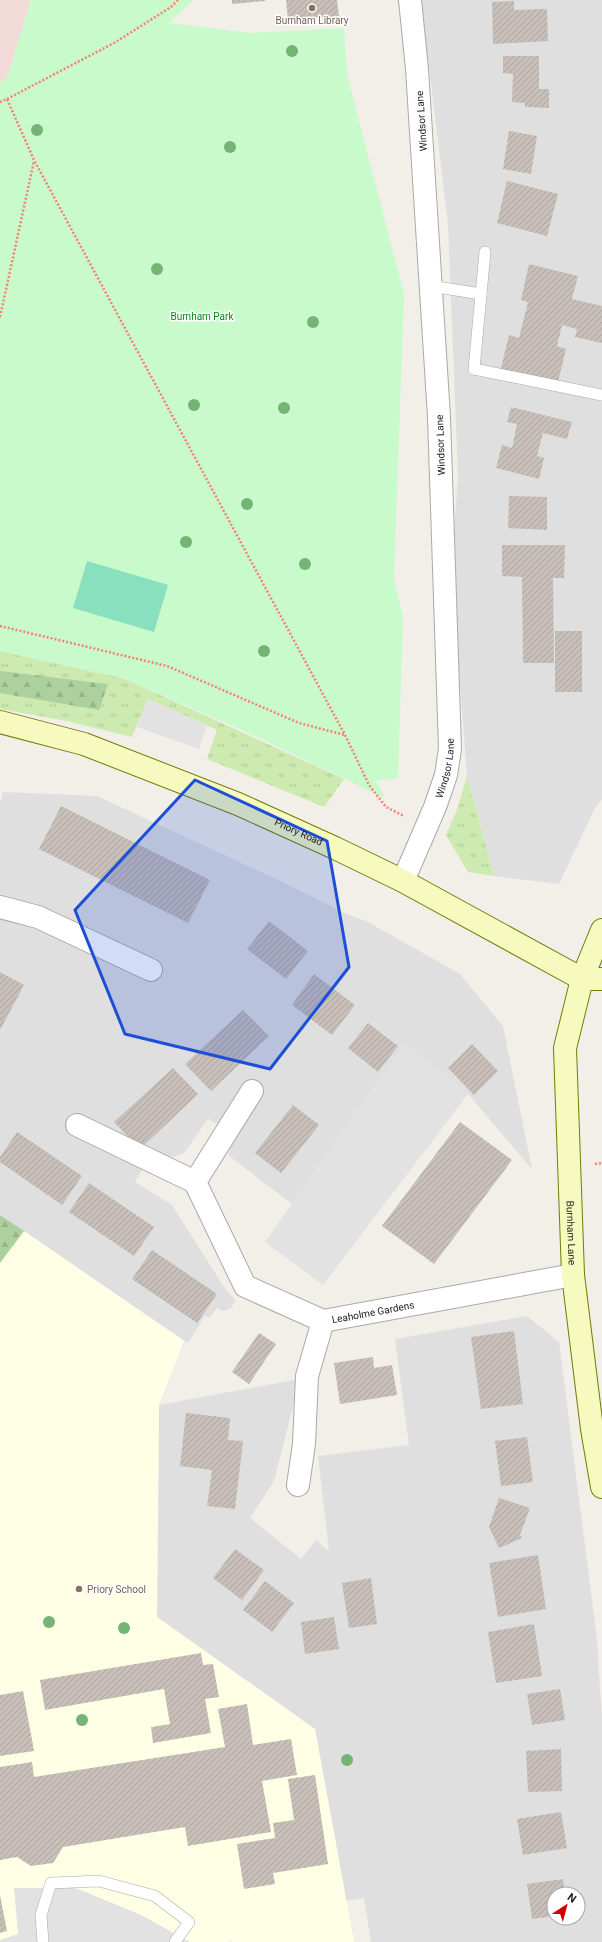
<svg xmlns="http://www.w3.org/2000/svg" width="602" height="1942" font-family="Roboto,sans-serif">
<defs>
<pattern id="grass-tufts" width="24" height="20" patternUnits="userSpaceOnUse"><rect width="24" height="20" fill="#cdebb0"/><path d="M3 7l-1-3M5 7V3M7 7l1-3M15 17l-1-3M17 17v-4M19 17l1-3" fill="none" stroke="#b0c997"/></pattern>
<pattern id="forest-firs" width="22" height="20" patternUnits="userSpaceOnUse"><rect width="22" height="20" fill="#add19e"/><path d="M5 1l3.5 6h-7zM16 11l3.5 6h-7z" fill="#95b388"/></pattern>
<pattern id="building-hatch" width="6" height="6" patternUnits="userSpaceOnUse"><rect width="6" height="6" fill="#c7bfb8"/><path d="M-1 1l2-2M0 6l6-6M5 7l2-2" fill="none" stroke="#aba49e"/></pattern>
</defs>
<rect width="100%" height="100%" fill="#f2efe9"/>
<g fill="#e0dfdf" fill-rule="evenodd">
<polygon points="421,0 602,0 602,799 595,808 559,884 494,876 467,775 456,632 454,529 458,478 448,224"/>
<polygon points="3,792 97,796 274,878 347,914 366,921 460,974 503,1026 532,1169 468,1094 405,1044 292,1204 228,1155 235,1133 208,1119 184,1153 173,1157 153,1151 135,1182 172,1205 224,1287 236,1301 230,1309 223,1311 217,1308 209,1318 205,1316 188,1343 0,1215 0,804"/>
<path d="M527,1316L559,1342L597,1639L602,1722V1942H371L364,1898L346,1901L315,1729L157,1617L159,1405L300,1379L274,1481L250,1518L301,1559L316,1540L329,1551L318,1456L409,1445L395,1339ZM554,1894H578V1918H554Z"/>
</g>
<polygon fill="#f2dad9" points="0,0 31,0 7,78 0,82"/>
<polygon fill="#ffffe5" points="24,1231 184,1341 159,1405 157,1617 315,1729 354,1942 233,1942 230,1940 228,1942 0,1942 0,1263"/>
<g fill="url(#grass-tufts)">
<polygon points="0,651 123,678 344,779 324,807 207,759 217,730 148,699 132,737 67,721 0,709"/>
<polygon points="467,775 494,876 468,872 446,835 458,807"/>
</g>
<g fill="url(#forest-firs)">
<polygon points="0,671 108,684 99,710 0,693"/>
<polygon points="0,1215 24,1231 0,1263"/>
</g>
<polygon fill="#c8facc" points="31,0 194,0 169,23 251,33 344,28 347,74 404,294 394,578 403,618 398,778 376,781 386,799 253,735 123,678 0,651 0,82 7,78"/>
<polygon fill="#88e0be" points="87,561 168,585 154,632 73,608"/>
<g fill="#e2e2e2">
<polygon points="148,699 207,725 199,749 137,727"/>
<polygon points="405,1044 468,1094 323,1285 265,1242"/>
<polygon points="14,1888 76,1888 141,1915 190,1942 0,1942 0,1940 18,1934"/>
</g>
<g fill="url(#building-hatch)">
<polygon points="232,0 265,0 265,1 232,4"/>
<polygon points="286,0 337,0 339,16 288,20"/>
<polygon points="514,1 514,10 547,9 548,41 493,44 492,2"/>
<polygon points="503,56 539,56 539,89 549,89 549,108 525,107 525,103 512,102 513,74 503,73"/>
<polygon points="509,131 537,136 531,174 503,169"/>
<polygon points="507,181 558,194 547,236 497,223"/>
<polygon points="529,264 578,276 572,299 602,306 602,343 575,337 577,329 562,325 557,346 566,349 557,386 500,372 509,335 519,338 528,302 521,300"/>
<polygon points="511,407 572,422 567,439 543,433 537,456 544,458 539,479 496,468 502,445 512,448 517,424 507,422"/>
<polygon points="509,496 547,497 547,530 508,528"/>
<polygon points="502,545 565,545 564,578 553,578 554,663 523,663 522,577 502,576"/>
<rect x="555" y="631" width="27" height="61"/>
<polygon points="61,806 210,880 188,923 39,849"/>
<polygon points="269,921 308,951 286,979 247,949"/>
<polygon points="0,972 24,985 0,1030"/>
<polygon points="314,974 355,1005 332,1035 292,1005"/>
<polygon points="243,1010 269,1036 211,1091 185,1064"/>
<polygon points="368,1023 398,1046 378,1072 348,1048"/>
<polygon points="472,1044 498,1071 474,1095 448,1068"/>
<polygon points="173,1068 198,1094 140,1149 114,1122"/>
<polygon points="293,1105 319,1125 281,1173 255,1153"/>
<polygon points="460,1122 512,1160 434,1264 382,1226"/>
<polygon points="17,1132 82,1176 62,1205 0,1162 0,1157"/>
<polygon points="89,1183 154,1227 134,1256 69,1212"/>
<polygon points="152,1250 217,1294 197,1323 132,1279"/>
<polygon points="514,1331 523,1404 481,1409 471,1337"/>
<polygon points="259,1333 276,1344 249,1384 232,1372"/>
<polygon points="373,1357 374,1368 392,1365 397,1395 340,1404 334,1363"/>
<polygon points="186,1413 230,1418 228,1440 243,1441 235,1509 207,1506 212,1470 180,1466"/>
<polygon points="527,1437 533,1482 501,1486 495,1441"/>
<polygon points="499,1498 530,1508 520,1535 522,1538 499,1548 489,1527"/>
<polygon points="235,1549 264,1570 242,1600 213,1578"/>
<polygon points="538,1555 546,1609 498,1617 489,1563"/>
<polygon points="371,1578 377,1624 349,1628 342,1583"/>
<polygon points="265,1581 294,1603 272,1632 243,1610"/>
<polygon points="334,1617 339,1649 305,1654 301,1622"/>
<polygon points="534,1624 542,1676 496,1683 488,1632"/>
<polygon points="201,1653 203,1665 213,1664 219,1697 205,1699 211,1733 153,1743 151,1727 170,1724 164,1689 45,1710 40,1680"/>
<polygon points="560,1689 565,1720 532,1725 527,1694"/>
<polygon points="23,1691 34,1751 0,1756 0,1695"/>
<polygon points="247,1704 253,1745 291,1739 297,1775 262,1781 271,1832 188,1846 185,1827 63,1847 53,1863 31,1866 17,1857 0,1860 0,1767 32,1762 34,1777 225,1747 218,1709"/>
<polygon points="561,1749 562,1791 528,1792 526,1751"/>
<polygon points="315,1775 328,1864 273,1873 275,1884 244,1889 237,1844 275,1838 273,1823 294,1820 288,1779"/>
<polygon points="561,1812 567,1848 523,1855 517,1819"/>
<polygon points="563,1879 565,1894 554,1894 554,1916 532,1919 527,1884"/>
<polygon points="0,1895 7,1931 0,1933"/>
</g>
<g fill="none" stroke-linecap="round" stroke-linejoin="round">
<g stroke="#a9a9a9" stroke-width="12">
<g id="lane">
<polyline points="485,252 474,369 602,395"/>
<polyline points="431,286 481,294"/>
<polyline points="43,1942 41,1915 51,1883 99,1881 155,1896 189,1922 175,1942"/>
</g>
</g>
<g stroke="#a9a9a9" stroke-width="24">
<g id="street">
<path id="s1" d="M403,881L435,807L446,775L450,749L439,417L417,69L410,0"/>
<polyline points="0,907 38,917 151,970"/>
<path id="s2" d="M252,1091L195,1182L245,1286L323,1321L573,1275"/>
<polyline points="77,1125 195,1182"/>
<polyline points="298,1485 304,1444 307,1376 323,1321"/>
</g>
</g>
<g stroke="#707d05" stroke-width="24">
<g id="secondary">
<path id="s3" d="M0,722L84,744L238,804L335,848L403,881L582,979H602"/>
<path id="s4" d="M602,930L582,979L565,1048L573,1275L592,1429L602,1487"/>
</g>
</g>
<g stroke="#fa8072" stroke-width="2.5" stroke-dasharray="2 2" stroke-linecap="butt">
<polyline points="7,99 114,43 171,7 178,0"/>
<polyline points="0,102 7,99 34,160 345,735 369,785 386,807 404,816"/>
<polyline points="0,317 34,161"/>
<polyline points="0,626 167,666 299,723 345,735"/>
<polyline points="595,1164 602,1163"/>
</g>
<use href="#lane" stroke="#fff" stroke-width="11"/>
<use href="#street" stroke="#fff" stroke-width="22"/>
<use href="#secondary" stroke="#f7fabf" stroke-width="22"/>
</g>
<g fill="#74b475">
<circle cx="292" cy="51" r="6"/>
<circle cx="37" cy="130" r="6"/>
<circle cx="230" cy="147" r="6"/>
<circle cx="157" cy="269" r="6"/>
<circle cx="313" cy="322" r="6"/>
<circle cx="194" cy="405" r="6"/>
<circle cx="284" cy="408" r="6"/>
<circle cx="247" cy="504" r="6"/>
<circle cx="186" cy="542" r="6"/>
<circle cx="305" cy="564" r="6"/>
<circle cx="264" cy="651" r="6"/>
<circle cx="49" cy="1622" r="6"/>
<circle cx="124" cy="1628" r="6"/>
<circle cx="82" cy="1720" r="6"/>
<circle cx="347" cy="1760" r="6"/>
</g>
<path fill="#1d4ed8" fill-opacity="0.2" stroke="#1d4ed8" stroke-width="3" stroke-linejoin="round" d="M195,780L327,841L349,967L270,1069L125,1034L75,910Z"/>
<g fill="#8d6e63" stroke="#fff" stroke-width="1.5">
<circle cx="312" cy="8" r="4"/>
<circle cx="79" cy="1589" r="4"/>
</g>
<g text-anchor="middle" stroke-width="3" stroke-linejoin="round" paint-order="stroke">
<g font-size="10" fill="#785e54" stroke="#fff">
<text x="312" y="24">Burnham Library</text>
<text x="87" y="1593" text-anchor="start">Priory School</text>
</g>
<g font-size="10" fill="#222" stroke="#fff">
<text transform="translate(421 121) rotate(-94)" y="4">Windsor Lane</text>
<text transform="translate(440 445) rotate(-92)" y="4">Windsor Lane</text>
<text dy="4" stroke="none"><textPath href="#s1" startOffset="121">Windsor Lane</textPath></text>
<text dy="4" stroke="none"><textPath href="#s3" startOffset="319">Priory Road</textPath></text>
<text dy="4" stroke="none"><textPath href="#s4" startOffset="309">Burnham Lane</textPath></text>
<text dy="4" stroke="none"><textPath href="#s2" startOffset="359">Leaholme Gardens</textPath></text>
</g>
<g font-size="10" fill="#0c8416" stroke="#fff">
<text x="202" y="320">Burnham Park</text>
</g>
</g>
<g transform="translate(566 1906) rotate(36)"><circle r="19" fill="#ffffff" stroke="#a7a7a7"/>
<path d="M0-3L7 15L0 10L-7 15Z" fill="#d40000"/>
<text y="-6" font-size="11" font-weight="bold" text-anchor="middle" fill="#222222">N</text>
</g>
</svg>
